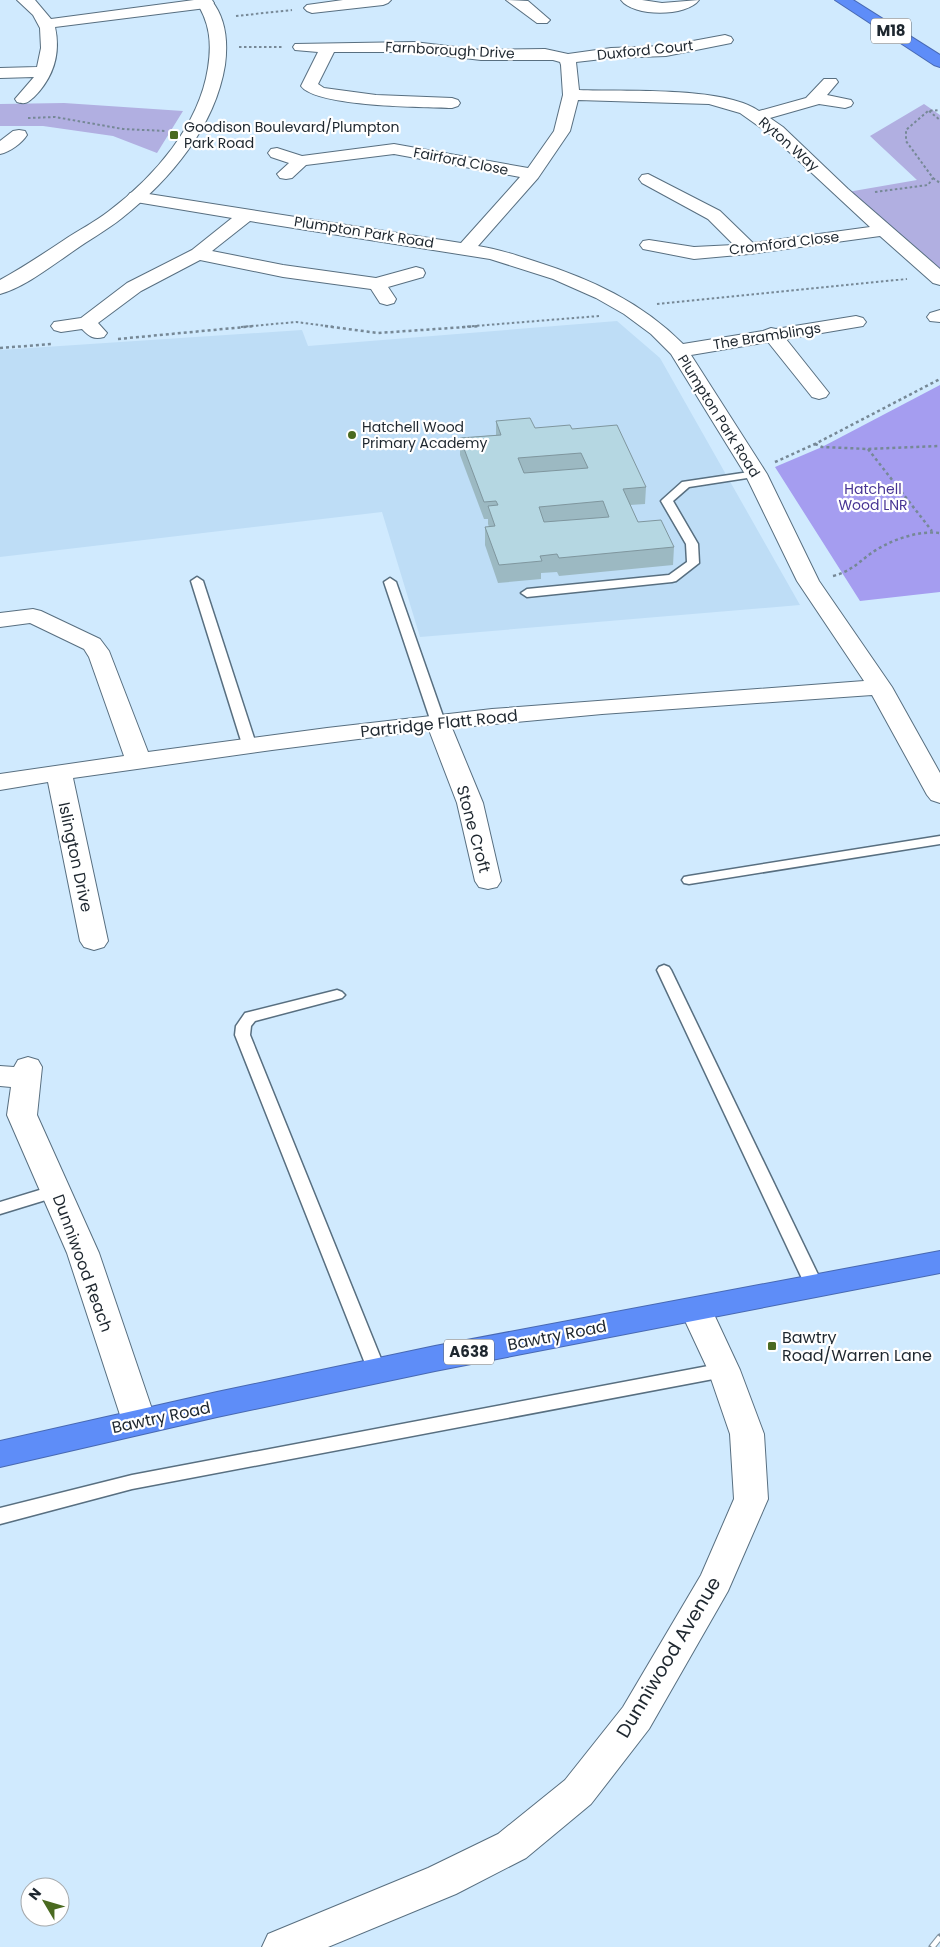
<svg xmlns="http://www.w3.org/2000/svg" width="940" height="1947" font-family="Poppins,sans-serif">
<rect width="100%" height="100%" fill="#d0eafe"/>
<polygon fill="#beddf6" points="617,321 660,358 800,605 420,637 382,512 0,557 0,350 302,330 308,346"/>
<g fill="#b1afe1">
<polygon points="64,103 183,111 157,153 113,136 43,126 0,126 0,104"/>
<polygon points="924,104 940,115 940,274 842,193 917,180 870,136"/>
</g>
<polygon fill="#a59df0" points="940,385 940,592 860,601 775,467 822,447"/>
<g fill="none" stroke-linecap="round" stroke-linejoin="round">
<g stroke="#586f80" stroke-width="3">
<g id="lane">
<polygon points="756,471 762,474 760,476 689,487 673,501 698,544 699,563 676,581 672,582 527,597 521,593 527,589 669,575 687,562 686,544 661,501 663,499 682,482"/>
<polygon points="197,577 203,581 256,744 254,747 249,748 242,744 191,581"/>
<polygon points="390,578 396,582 445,722 443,725 438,726 431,722 384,582"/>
<polygon points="940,836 940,844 689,884 684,883 682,880 684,877 689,876"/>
<polygon points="664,965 669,967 671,970 824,1287 821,1291 815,1293 809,1291 806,1287 657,970 659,967"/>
<polygon points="337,990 342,992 345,995 342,998 255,1021 251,1026 250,1035 386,1371 383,1376 377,1378 371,1376 368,1371 235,1035 236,1026 245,1013"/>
<polygon points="56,1185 62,1187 64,1191 62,1195 0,1214 0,1202"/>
<polygon points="724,1363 730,1365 733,1370 730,1375 724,1377 132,1489 0,1524 0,1508 132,1475"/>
</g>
</g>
<g stroke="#586f80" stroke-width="2">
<g id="street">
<path d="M17,0H35L51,19L194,0H212L214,3L211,6L206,8L55,27C61,54 53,78 34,97C28,102 26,105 17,102L15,99L34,77L0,78V68L37,67L41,48L40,28L33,15Z"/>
<polygon points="343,0 391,0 388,3 383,5 312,13 307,11 304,8 307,5"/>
<polygon points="506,0 528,1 550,20 547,23 537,23"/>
<path d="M621,0H642L662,3L699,0C687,17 633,17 621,0Z"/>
<path d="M725,35L731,37L733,40L731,43L666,56L611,58L576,62L579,90C623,92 724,86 759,111L806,98L824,79H836L838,82L827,95L851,100L853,103L851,106L845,108L819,104L770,118L783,127L848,189L940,269V285L933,283L880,236L749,254L694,259L643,249L640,245L643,241L649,240L694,247L734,245L708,219L642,183L639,179L642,175L648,174L720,211L753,243L870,227L771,135L740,113L709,104L578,100L570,131L538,178L478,246C498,249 516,255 534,261C591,279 641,302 683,344L763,331L771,328L776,329L856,316L863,318L866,322L863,326L786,339L829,393L826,397L819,399L812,397L768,342L691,355L767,474L819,581L892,687L940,773V803L931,800L927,795L872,695L602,714L452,728L483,803L501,881L497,887L488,889L479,887L475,881L457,803L429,730L272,750L73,778L108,941L104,947L94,950L84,947L80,941L48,782L0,790V774L124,756L89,657L84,649L30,623L0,627V613L33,609L41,611L100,639L109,651L148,752L327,728L492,709L864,681L797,581L745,474L671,354L651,334L624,314L596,298L553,279L490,259L250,221L212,251L283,265L376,278L416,267L423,269L425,273L423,277L388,287L396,299L394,303L387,305L380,303L371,289L283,277L200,260L141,291L98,323L107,333L104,337C93,340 89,336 82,329L61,332L54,330L51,326L54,322L81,318L127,283L192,250L232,218L130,201L127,197L130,193L136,192L461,243L520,177L394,154L306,165L292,178L286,179L280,178L277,174L289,163L271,157L268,153L271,149L277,148L302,156L394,144L528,168L554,131L563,95L561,65L560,62L553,60H481L414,52H334L318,84L324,88L376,95L452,98L458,100L460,103L458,106L452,108C424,107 316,107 301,86L318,52L295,50L293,47L295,44L414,42L481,50L545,49L568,54L611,48L666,46Z"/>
<path d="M19,130L25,131L27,135C22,143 10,152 0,154V141L13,131Z"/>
<polygon points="940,310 940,322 930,321 927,317 930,313"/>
<polygon points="28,1057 38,1060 42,1067 37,1115 99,1253 156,1421 151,1430 139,1434 127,1430 122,1421 67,1253 7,1115 11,1087 0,1086 0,1066 14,1067 18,1060"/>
<polygon points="696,1298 707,1302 712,1310 740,1370 764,1434 768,1499 728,1591 649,1729 591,1804 526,1858 456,1894 328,1947 262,1947 268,1934 428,1868 498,1834 565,1780 623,1707 701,1575 734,1499 730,1434 708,1370 680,1310 685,1302"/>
</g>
</g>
<g stroke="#586f80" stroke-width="2">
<path id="secondary" d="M195,0H211C226,18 228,42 225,65C215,127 170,180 122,218C106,231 88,240 72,252C50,267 25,287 0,294V280C22,268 43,254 64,240C79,230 95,222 109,211C154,177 199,126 208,68C212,43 210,22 195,0Z"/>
</g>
<g stroke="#4869b2" stroke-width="2">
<g id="highway">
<polygon points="835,0 853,0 940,55 940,67 934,65"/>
<polygon points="940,1251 940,1273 435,1371 217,1417 0,1467 0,1441 217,1392 435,1346"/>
</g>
</g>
<g stroke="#768896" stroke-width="2" stroke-dasharray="2.5 2.5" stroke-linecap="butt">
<polyline points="236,16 292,10"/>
<polyline points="239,47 283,47"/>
<polyline points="929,111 940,120"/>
<polyline points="28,118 55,117 123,129 166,131"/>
<polyline points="933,178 940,183"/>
<polyline points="875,192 928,185 933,178 906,141 906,130 928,111 940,110"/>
<polyline points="657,304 907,279"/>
<polyline points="241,327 296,322 335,327"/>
<polyline points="462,327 599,316"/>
</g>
<g stroke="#768896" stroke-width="2.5" stroke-dasharray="3 3" stroke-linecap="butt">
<polyline points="325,326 378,333 480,326"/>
<polyline points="118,339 255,326"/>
<polyline points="0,348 52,344"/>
<polyline points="815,444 822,447 868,449 940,446"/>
<polyline points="868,449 932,531"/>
<polyline points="775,462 815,444 940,379"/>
<path d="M833,576C849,572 857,564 870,554C888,541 917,530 940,533"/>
</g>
<use href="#lane" fill="#fff" fill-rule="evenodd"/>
<use href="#street" fill="#fff" fill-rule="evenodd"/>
<use href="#secondary" fill="#fff" fill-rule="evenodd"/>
<use href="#highway" fill="#5e8df8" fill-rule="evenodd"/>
<g stroke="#7f919f" stroke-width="7">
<polyline id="rail" points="932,1947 940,1937"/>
</g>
<use href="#rail" stroke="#fff" stroke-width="5" stroke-dasharray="14" stroke-linecap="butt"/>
</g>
<polygon fill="#9cb9c2" points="496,421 535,428 572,429 646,487 645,504 630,505 638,522 674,547 673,565 559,576 557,572 541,573 541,579 498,583 485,545 485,527 489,527 488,524 488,519 484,519 460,455 460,438 496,435"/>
<path fill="#b5d7e2" stroke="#7f969e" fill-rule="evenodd" d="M530,418L535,428L570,425L572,429L617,425L646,487L623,489L638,522L661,520L674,547L559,558L557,554L540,556L542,561L499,565L485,527L495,526L488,506L498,505L496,501L484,502L460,438L501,435L496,421ZM581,453L588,468L524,473L518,458ZM603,501L609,517L544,522L539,507Z"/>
<g fill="#4a6a20" stroke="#fff" stroke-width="2">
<rect x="169" y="130" width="10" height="10" rx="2.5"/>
<circle cx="352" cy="435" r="5"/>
<rect x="767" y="1341" width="10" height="10" rx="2.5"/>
</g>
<g text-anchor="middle" stroke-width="4.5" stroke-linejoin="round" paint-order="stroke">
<g font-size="14" fill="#1e272f" stroke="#fff">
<text transform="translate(450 50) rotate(3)" y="5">Farnborough Drive</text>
<text transform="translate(645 50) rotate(-6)" y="5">Duxford Court</text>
<text transform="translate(789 144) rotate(41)" y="5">Ryton Way</text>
<text transform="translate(461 161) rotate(11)" y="5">Fairford Close</text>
<text transform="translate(364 232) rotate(9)" y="5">Plumpton Park Road</text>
<text transform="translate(784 243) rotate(-7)" y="5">Cromford Close</text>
<text transform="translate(767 336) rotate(-9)" y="5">The Bramblings</text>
<text transform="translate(719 416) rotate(58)" y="5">Plumpton Park Road</text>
</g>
<g font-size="14" fill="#1e272f" stroke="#fff" text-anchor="start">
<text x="184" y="132">Goodison Boulevard/Plumpton<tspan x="184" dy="16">Park Road</tspan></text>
<text x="362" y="432">Hatchell Wood<tspan x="362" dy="16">Primary Academy</tspan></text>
</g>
<g font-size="14" fill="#483594" stroke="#fff">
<text x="873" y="494">Hatchell<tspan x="873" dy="16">Wood LNR</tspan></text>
</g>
<g fill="#fff" stroke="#62686d" stroke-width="1">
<rect x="871" y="18.5" width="40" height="25" rx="4"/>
<rect x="444" y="1339.5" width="50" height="25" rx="4"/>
</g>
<g font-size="15" font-weight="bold" fill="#1e272f">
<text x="891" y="36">M18</text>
<text x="469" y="1357">A638</text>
</g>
<g font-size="16" fill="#1e272f" stroke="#fff">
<text transform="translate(439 723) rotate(-6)" y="6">Partridge Flatt Road</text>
<text transform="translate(474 829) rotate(75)" y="6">Stone Croft</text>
<text transform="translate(76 857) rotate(78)" y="6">Islington Drive</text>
<text transform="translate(83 1263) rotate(70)" y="6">Dunniwood Reach</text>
<text transform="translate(557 1335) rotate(-11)" y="6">Bawtry Road</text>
<text transform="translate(161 1417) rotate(-12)" y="6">Bawtry Road</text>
</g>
<g font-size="16" fill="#1e272f" stroke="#fff" text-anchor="start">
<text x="782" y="1343">Bawtry<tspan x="782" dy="18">Road/Warren Lane</tspan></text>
</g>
<g font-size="19" fill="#1e272f" stroke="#fff">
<text transform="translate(668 1657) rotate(-59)" y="7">Dunniwood Avenue</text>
</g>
</g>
<g transform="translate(45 1902) rotate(308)"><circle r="24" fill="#ffffff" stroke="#a5a9ac"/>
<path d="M0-4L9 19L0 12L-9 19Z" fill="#4a6a20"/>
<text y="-8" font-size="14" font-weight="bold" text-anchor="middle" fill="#1e272f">N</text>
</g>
</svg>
